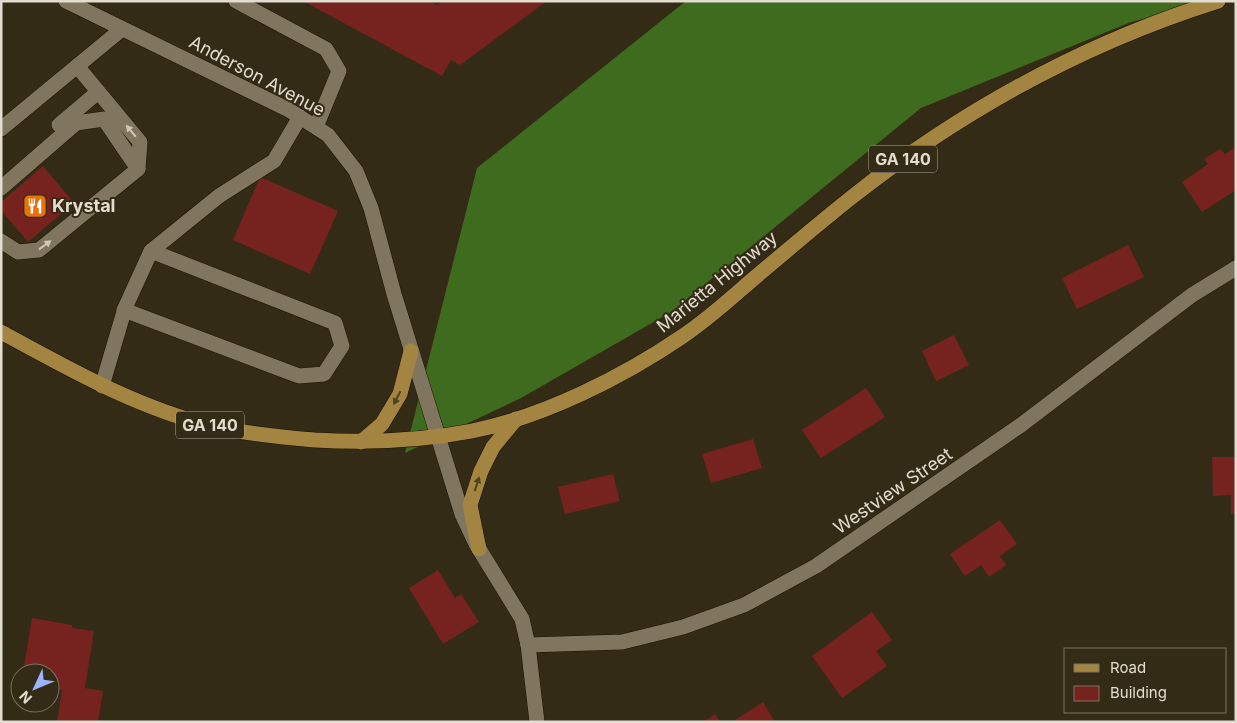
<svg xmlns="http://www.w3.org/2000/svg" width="1237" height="723" font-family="Inter,sans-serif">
<rect width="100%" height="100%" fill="#342b16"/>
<polygon fill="#3f6b1e" points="686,1 1216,1 1131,22 921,108 671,312 521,398 405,453 477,168"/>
<g fill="#76221f">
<polygon points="303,1 429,1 437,5 442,1 547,1 460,65 451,60 442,76"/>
<polygon points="1236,147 1236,190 1202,212 1182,182 1208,164 1204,159 1220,149 1225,154"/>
<polygon points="43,166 74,203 28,242 1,210 1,202"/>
<polygon points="260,177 338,211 310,274 233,240"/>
<polygon points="1128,245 1144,277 1077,309 1062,278"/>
<polygon points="954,335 969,365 936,381 922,351"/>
<polygon points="866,388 885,417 821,458 802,430"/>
<polygon points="753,439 762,468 711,483 702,454"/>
<polygon points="1212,457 1236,457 1236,514 1231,514 1231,495 1213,496"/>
<polygon points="613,474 620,501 565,514 558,487"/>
<polygon points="1000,520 1017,544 1000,556 1006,565 989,577 981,565 965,576 950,554"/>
<polygon points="438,570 455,598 461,594 479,622 443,644 409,588"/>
<polygon points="872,612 892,640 876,651 887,666 842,698 812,656"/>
<polygon points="32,618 72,625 72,628 94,631 85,688 103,691 98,722 57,722 62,690 50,687 50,673 23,673"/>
<polygon points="763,702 775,722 732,722"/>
<polygon points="715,714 720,722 703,722"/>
</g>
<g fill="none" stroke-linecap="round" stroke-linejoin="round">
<g stroke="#1c1301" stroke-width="16">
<g id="minor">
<polyline points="66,1 289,110 328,135 356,171 371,208 394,294 462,514 476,544 522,619 528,645 537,722"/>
<polyline points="236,1 326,49 339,71 316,127"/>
<polyline points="59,125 98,92"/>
<polyline points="1,129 122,29"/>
<polyline points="1,188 76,123 104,119 138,169"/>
<polyline points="1,241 18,252 39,250 138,169 140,142 77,66"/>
<polyline points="124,310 299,376 324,374 342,346 335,323 151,251"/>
<polyline points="102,386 125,308 151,251 219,196 274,161 300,117"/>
<polyline points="528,645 622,642 683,627 744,605 816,566 1021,425 1192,295 1236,268"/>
</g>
</g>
<g stroke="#1c1301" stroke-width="16">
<g id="major">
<path d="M1,332C65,367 129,403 200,423C237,433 277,437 315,440C368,443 420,441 472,431C543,417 623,377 683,336C707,320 729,300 752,280C785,252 818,224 852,197C961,111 1085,43 1218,1"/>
<polyline points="361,442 382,424 400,394 411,351"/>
<polyline points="479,549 470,505 481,471 493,447 516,419"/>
</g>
</g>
<use href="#minor" stroke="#80765f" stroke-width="15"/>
<use href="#major" stroke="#a48441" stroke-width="15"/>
</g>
<defs><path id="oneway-solid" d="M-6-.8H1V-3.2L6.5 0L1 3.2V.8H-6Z" transform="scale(1.25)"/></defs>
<g fill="#cfc8b9">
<use href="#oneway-solid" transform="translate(131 131) rotate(-130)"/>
<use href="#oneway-solid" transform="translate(45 245) rotate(-36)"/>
</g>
<g fill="#504121">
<use href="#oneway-solid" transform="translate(397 398) rotate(117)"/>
<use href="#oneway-solid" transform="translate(477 484) rotate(-72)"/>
</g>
<defs>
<g id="restaurant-square" transform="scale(1.25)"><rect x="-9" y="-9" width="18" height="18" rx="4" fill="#e8710a" stroke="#342b16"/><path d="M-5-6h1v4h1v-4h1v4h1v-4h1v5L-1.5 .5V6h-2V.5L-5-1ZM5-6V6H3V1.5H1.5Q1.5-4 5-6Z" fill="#fff"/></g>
</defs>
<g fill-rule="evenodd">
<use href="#restaurant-square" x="35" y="206"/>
</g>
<g text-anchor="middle" stroke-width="4" stroke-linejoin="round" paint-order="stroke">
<g fill="#342b16" stroke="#aea898" stroke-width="1">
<rect x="869" y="145.5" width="68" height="27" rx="4"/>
<rect x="176" y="411.5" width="68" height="27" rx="4"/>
</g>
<g font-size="16" font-weight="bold" fill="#e3ddd0">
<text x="903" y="165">GA 140</text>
<text x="210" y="431">GA 140</text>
</g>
<g font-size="18" fill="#e3ddd0" stroke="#342b16">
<text transform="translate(257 76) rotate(28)" y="6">Anderson Avenue</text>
<text transform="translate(717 282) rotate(-39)" y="6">Marietta Highway</text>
<text transform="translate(893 491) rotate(-34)" y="6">Westview Street</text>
</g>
<g font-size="18" font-weight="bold" fill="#e3ddd0" stroke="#342b16" text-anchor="start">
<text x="52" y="212">Krystal</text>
</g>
</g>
<rect width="1237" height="723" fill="none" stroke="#e3ddd0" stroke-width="5"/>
<rect x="1064" y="648" width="162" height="65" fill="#342b16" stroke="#7a7260"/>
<rect x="1074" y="664" width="25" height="8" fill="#a48441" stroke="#7a7260"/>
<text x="1110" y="673" font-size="15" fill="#e3ddd0">Road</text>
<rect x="1074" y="686" width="25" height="15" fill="#76221f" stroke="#7a7260"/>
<text x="1110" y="698" font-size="15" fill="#e3ddd0">Building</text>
<g transform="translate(35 688) rotate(226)"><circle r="24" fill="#342b16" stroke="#7a7260"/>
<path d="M0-4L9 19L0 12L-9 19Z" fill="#9cb4fd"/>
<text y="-8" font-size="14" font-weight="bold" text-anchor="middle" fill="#e3ddd0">N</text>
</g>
</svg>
